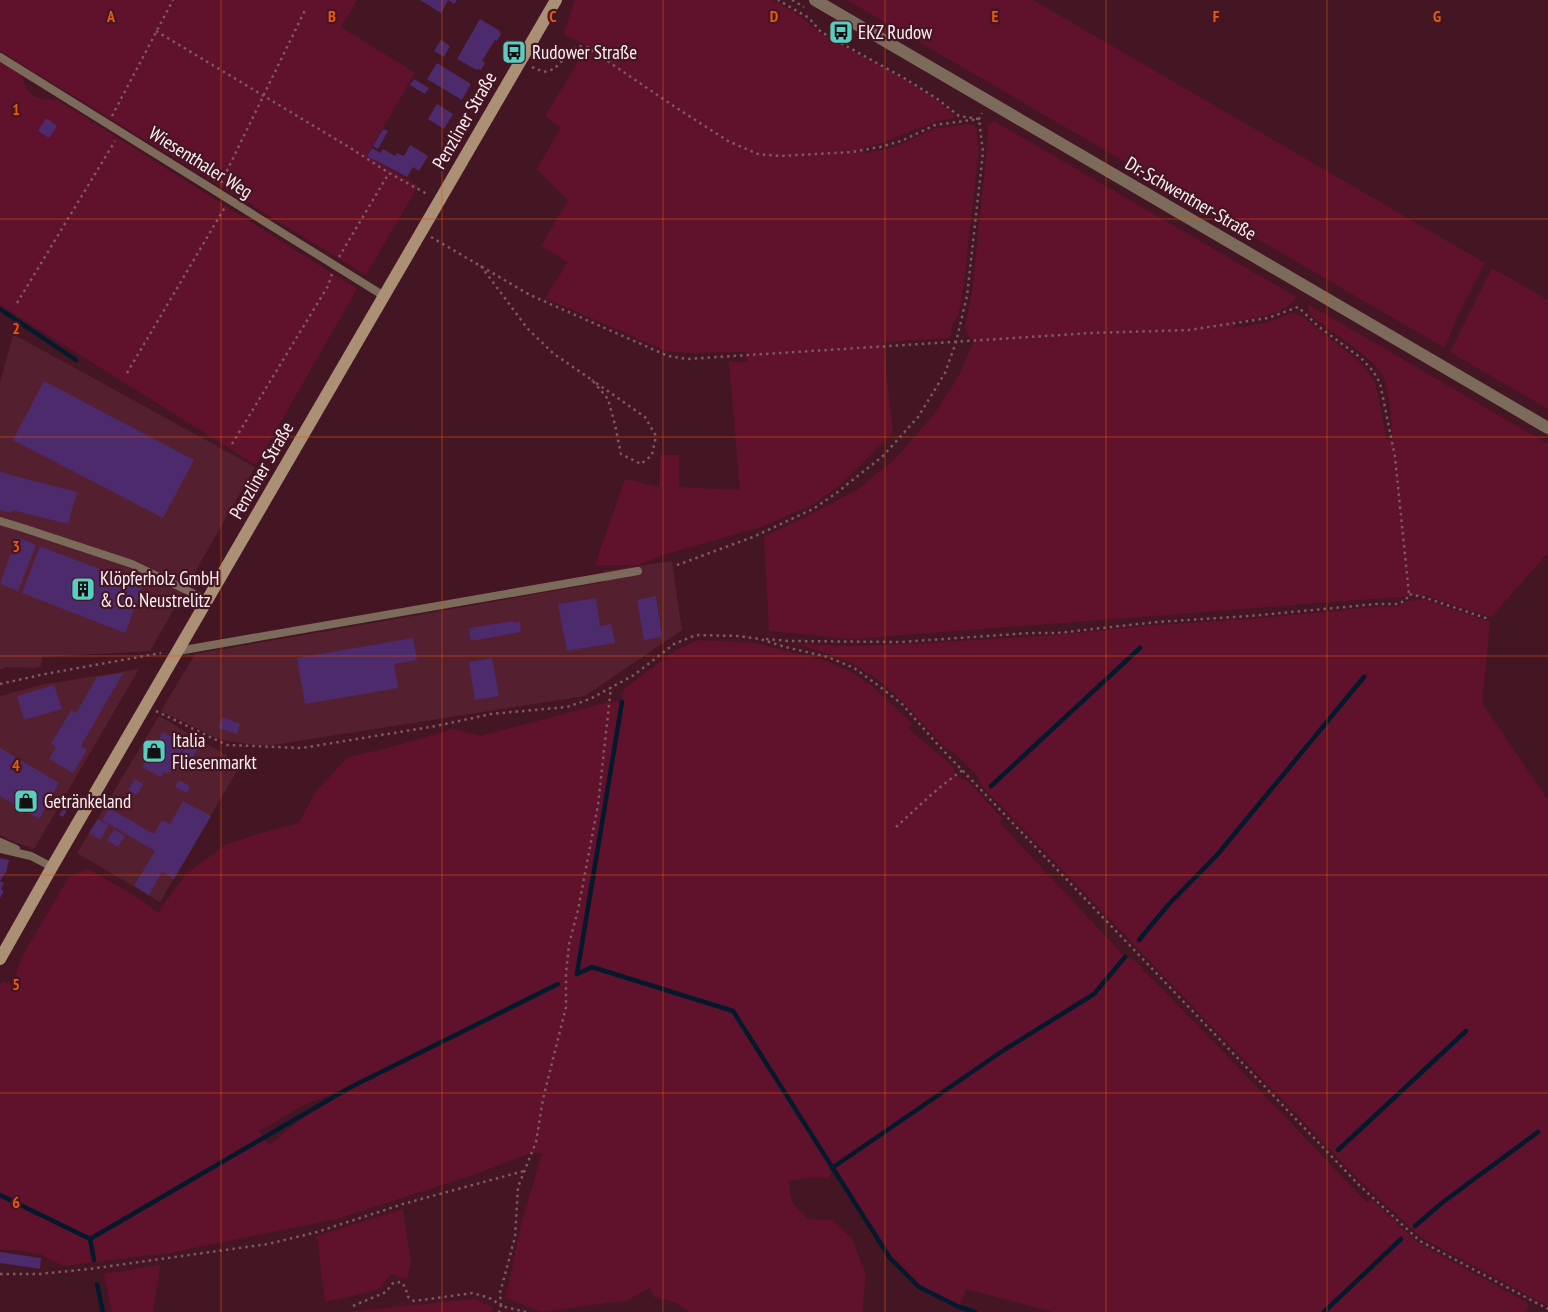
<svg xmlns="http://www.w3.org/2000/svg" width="1548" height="1312" font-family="'PT Sans Narrow',sans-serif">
<rect width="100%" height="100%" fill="#441623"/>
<g fill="#541f2e">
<polygon points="13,334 255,467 150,651 42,657 41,666 36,668 6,667 0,670 0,383"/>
<polygon points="672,561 682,630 585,696 273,745 256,745 221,740 161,711 195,654 605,582 604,571"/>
<polygon points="139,669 34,849 14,842 0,835 0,696 41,685"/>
<polygon points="159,716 241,764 160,902 77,853"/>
</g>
<g fill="#60112c" fill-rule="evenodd">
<polygon points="0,0 357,0 341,27 415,73 367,155 418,186 366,275 0,51"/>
<polygon points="575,0 773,0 799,15 821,34 903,78 934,98 956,117 935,122 879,144 864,147 864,153 879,151 902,144 933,129 967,124 973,125 976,129 979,149 962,297 958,316 952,325 951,336 947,338 883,342 893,432 840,485 812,505 761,527 666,554 638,565 595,565 625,479 659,487 660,455 679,455 679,487 740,490 729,362 747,362 746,352 688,353 666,351 545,298 568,262 541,246 568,200 537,169 561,127 545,116 588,46 565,35 564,32"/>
<polygon points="847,0 1033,0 1485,263 1457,317 1446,345 1443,347"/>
<path d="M0,62C6,65 15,69 20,74C24,79 24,84 26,88C34,100 46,100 58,100L357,289L256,465L0,305Z"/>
<path d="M994,121L1296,297C1284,316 1253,319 1234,321V328L1269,322L1291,313L1302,316L1360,362L1375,382L1387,440L1393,439C1391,422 1390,389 1382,374C1373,358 1330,331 1313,318L1309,311L1308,304L1548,444V553L1491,617L1424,595L852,639L769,631L764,537L815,512L857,490L896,458L935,413L958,377L975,339L971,338L967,333L965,327L972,292L987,149L988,125Z"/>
<polygon points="1492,268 1548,300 1548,409 1450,352"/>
<polygon points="1423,599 1490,622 1482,703 1548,800 1548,1306 1422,1238 1361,1182 981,785 977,775 958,756 943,746 903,702 877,679 853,664 829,654 796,644 847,646 907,644 1056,635 1157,625 1248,619 1375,607 1398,606 1409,601"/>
<path d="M698,640L755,643L827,661L851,672L872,686L912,723L908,728L954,768C955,776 959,779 967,780L1003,819L1000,823L1125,957L1134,960L1208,1036L1367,1203L1371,1199L1418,1243L1528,1303V1306L1525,1311L1527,1312H1053L966,1289L959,1307L919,1287L890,1258L832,1168L829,1179L815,1177L788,1181L792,1202L808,1219L832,1220L852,1238L866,1276L862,1312H690L677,1303L654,1297L649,1288L628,1300L542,1312L506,1298L521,1225L542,1153H531L473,1175L337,1219L169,1253L63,1266L40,1254L16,1250H0V985L2,981L13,985L21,958L69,877L88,869L132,894L159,913L164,904L186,874L225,845L255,835L299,823L316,791L348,757L388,748L453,729L481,736L609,702H621L624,689L676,650ZM344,1089L318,1106L269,1145L259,1131L304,1105Z"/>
<polygon points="403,1209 411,1263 407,1279 391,1274 378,1290 325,1302 317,1236"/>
<polygon points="160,1265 153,1312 112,1312 104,1274"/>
<polygon points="474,1299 493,1307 492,1312 346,1312"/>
</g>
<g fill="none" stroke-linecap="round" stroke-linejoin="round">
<g stroke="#041a2c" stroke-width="4.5">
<polyline points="0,309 76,360"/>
<polyline points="991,786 1140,648"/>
<polyline points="1139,940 1169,904 1217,855 1364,677"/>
<polyline points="577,974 592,967 733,1011 890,1258 919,1287 959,1307 975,1312"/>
<polyline points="577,974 622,702"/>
<polyline points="1338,1150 1466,1031"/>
<polyline points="832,1168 1004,1050 1094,994 1125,957"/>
<polyline points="0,1195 90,1239 349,1088 558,984"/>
<polyline points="1415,1226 1443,1202 1538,1132"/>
<polyline points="90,1239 94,1260"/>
<polyline points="97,1284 103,1312"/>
<polyline points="1324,1312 1401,1239"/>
</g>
</g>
<g fill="#4d2a6c">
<polygon points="420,0 457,0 454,4 448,0 441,13"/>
<polygon points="480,19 500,31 499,32 501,34 497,41 495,40 482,61 485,63 481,70 478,69 477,70 457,59"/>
<polygon points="441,40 450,46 444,57 434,51"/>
<polygon points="437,63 471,84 462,100 427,79"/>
<polygon points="414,79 429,88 425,94 410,85"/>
<polygon points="437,104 453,114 444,129 428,119"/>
<polygon points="46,118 57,126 49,138 38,131"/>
<polygon points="383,129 388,131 378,149 373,146"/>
<polygon points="410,145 428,156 419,171 413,167 407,177 367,156 372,148 380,153 383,149 395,156 397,153 404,156"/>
<polygon points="44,381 194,460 163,518 13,440"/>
<polygon points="0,472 77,492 68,524 12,510 11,513 0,510"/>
<polygon points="17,537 36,545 18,591 0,584"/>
<polygon points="40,546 143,586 125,633 22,593"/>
<polygon points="656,596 662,637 644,640 637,600"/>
<polygon points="596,598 600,626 611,624 615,643 567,651 558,604"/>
<polygon points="513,621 513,623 520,622 521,632 471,641 469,628"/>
<polygon points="413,638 417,660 394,664 398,688 305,704 297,658"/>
<polygon points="492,658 499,696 475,700 469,662"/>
<polygon points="123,673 81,746 87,750 73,773 49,759 56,747 51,744 71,710 76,713 97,677"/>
<polygon points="54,685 62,709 24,720 17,696"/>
<polygon points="222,717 240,724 237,734 218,728"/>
<polygon points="163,732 185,746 168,774 164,772 161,777 142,767"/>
<polygon points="188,742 198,748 191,760 181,754"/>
<polygon points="0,748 59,783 39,819 0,796"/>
<polygon points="135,779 143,784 137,795 128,790"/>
<polygon points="179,780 190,786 187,793 175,787"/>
<polygon points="183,801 211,816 174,879 162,872 149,895 134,886 155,851 102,820 109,808 154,834 162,820 170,824"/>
<polygon points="65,806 68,808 63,817 59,815"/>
<polygon points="98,819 109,825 100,840 89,833"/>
<polygon points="114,829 125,836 118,847 107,841"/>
<polygon points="0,858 9,860 6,873 5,873 0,881 4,883 1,890 3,890 3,893 0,898"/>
<polygon points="0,1252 41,1258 40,1269 0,1263"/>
</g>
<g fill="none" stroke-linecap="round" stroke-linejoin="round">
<g stroke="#7d5962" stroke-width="2.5" stroke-dasharray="2.5 4" stroke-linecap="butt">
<polyline points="792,0 804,7"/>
<polyline points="156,31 352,149 389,173 429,195"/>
<polyline points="532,67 544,72 554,69 577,46 587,47 669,103 728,141 758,154 780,156 852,152 880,147 901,141 935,125 979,119 982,113"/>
<polyline points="112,116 173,0"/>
<polyline points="221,183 306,8"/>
<polyline points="431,237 530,295 668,356 687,359 1092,333 1189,330 1268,318 1298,307 1318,326 1361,358 1373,371 1380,383 1395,457 1409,594"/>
<polyline points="339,257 389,173"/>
<polyline points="481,266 527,328 554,354 592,380 608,399 615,425 621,454 641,464 652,455 656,436 645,417 592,380"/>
<polyline points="17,303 115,141"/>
<polyline points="127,373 225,207"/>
<polyline points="232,444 328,286 332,274"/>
<polyline points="677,565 753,537 813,509 835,494 883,456 918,417 945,373 956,342 967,296 983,152 979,119 959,116 936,98 904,78 821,32 809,18 778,0"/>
<polyline points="766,639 789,641 901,642 1030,633 1057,633 1157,622 1250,616 1376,604 1398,604 1406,600 1409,594 1423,597 1489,619"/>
<polyline points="0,684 45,674 161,653"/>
<polyline points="156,711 227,745 302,748 436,726 491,714 567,707 590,699 634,675 674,644 696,635 738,636 760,639 785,647 828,657 854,668 875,683 902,704 939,746 1359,1185 1420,1241 1548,1309"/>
<path d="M896,827C918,807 939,786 963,770"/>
<polyline points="0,1274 39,1274 89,1269 268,1244 317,1232 403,1204 524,1171"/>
<polyline points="353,1306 386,1292 393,1283 401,1282 406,1288 407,1296 414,1301 473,1293 492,1299 501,1306 499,1312"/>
<polyline points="526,1312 501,1306 500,1293 515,1237 518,1187 536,1142 543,1099 566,1007 566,974 569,944 578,910 598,805 611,687"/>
</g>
<g stroke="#7c6b5b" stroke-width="8">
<polyline points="0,57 384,296"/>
<polyline points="0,521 23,528 132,564 207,600"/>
<polyline points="178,651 638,571"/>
<polyline points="0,842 16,849"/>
<polyline points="0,849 31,856 52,867"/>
</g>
<polyline stroke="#7c6b5b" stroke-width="12" points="815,0 1548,428"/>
<polyline stroke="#ab9076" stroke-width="12" points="0,959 52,867 556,0"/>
</g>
<path fill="none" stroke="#e8590c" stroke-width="1" stroke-opacity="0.55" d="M221,0V1312M442,0V1312M663,0V1312M885,0V1312M1106,0V1312M1327,0V1312M0,219H1548M0,437H1548M0,656H1548M0,875H1548M0,1093H1548"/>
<defs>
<g id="bus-square" transform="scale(1.25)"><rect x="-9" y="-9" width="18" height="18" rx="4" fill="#57cec1" stroke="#441623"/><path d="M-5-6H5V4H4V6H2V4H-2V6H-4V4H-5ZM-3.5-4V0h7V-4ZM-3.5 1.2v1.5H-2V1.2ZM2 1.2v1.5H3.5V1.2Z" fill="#111"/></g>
<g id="building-square" transform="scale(1.25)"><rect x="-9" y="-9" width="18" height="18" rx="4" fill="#57cec1" stroke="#441623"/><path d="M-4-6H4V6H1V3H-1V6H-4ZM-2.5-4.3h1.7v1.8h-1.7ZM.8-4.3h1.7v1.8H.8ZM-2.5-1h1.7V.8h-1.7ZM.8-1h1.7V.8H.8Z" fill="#111"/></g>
<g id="shop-square" transform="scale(1.25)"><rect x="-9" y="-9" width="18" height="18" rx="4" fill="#57cec1" stroke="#441623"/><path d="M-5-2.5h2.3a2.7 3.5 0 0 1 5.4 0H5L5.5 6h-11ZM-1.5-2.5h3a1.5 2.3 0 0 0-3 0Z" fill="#111"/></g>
</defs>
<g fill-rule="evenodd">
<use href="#bus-square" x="841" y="32"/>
<use href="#bus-square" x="514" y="52"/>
<use href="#building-square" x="83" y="589"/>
<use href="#shop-square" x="154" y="751"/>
<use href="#shop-square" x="26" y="801"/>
</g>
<g text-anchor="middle" stroke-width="4.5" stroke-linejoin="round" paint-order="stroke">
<g font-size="19" fill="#fef1f3" stroke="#441623" text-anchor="start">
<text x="858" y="39">EKZ Rudow</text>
<text x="532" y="59">Rudower Straße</text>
<text x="100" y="585">Klöpferholz GmbH<tspan x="100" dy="22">&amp; Co. Neustrelitz</tspan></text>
<text x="172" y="747">Italia<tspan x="172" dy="22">Fliesenmarkt</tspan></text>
<text x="44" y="808">Getränkeland</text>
</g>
<g font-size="19" fill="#fef1f3" stroke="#441623">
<text transform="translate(464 120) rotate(-60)" y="7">Penzliner Straße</text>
<text transform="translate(201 162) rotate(32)" y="7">Wiesenthaler Weg</text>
<text transform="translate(1191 198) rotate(30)" y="7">Dr.-Schwentner-Straße</text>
<text transform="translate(261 470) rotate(-60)" y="7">Penzliner Straße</text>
</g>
</g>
<g font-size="16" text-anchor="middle" font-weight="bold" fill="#e8590c" stroke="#441623" stroke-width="4.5" stroke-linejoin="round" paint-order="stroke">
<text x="111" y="22">A</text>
<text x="332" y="22">B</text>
<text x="553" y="22">C</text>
<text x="774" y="22">D</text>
<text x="995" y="22">E</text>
<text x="1216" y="22">F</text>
<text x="1437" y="22">G</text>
<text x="16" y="115">1</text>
<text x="16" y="334">2</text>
<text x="16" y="552">3</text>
<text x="16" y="771">4</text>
<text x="16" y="990">5</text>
<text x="16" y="1208">6</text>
</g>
</svg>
